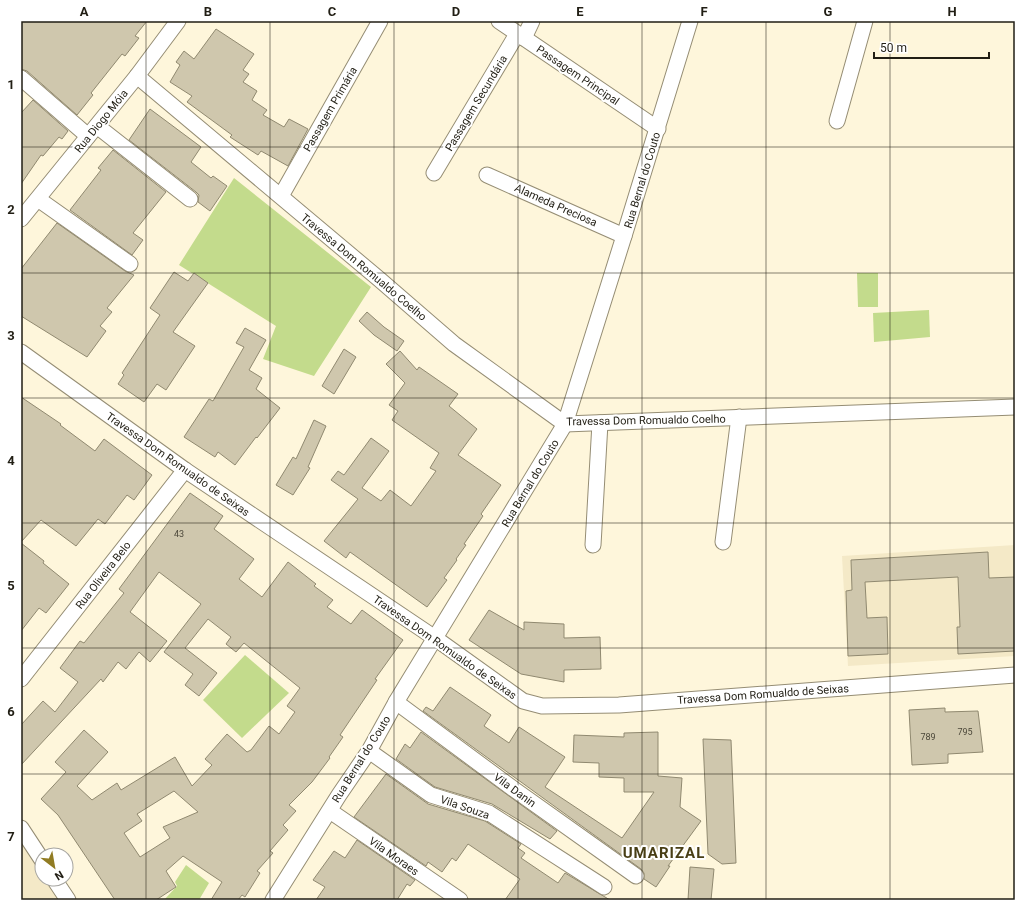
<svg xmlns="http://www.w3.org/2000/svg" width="1036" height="921" font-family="Roboto,sans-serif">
<rect width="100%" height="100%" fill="#fef6db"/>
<g fill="#f4e9c7">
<polygon points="1015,545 1015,656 848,666 842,556"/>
<polygon points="21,830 42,862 42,879 53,879 67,900 21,900"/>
</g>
<g fill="#c3db8c">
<polygon points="234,178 371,287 314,376 263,359 276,326 179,265"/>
<polygon points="857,273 878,273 878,307 858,307"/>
<polygon points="929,310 930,337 874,342 873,313"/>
<polygon points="245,655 289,693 242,738 203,700"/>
<polygon points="186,865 209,883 199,900 166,900 165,899 177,886 175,882"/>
</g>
<g fill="#cfc7ad" stroke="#908970" fill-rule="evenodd">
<polygon points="21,21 147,21 135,36 139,38 125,56 122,54 91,93 93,95 77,115 27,71 21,69"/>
<polygon points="216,29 254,54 243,70 249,74 243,82 257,91 252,100 267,110 263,115 284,127 289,119 308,129 288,166 261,151 258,155 230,137 232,135 187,102 192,96 170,82 180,65 176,62 184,51 194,59"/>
<polygon points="33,100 68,131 62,139 59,137 43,156 41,155 21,184 21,113"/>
<polygon points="150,109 201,147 191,162 211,178 213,176 227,186 210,211 198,202 199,195 196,192 129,140"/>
<polygon points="113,150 166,192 133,233 143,240 132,255 70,210 101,170 98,168"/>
<polygon points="57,223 125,271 134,275 107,308 112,312 100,326 106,331 87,357 21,316 21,269"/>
<polygon points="174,272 188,281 194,273 208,283 173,332 195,346 166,390 157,384 144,402 118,384 124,375 122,373 160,315 150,308"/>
<polygon points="367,312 384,327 404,341 397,351 374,335 359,321"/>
<polygon points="245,328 266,340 249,370 262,378 256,389 280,408 257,438 256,437 235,465 218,452 215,457 184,437 209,399 213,401 244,347 236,343"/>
<polygon points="344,349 356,357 334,394 322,386"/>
<polygon points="400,351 417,370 419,367 458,394 449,406 477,429 458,455 501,485 481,514 483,516 464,544 466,545 456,559 457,560 444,578 447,580 427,607 350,552 346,558 324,541 358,499 331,480 338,471 344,475 371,438 389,451 362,488 381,501 390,490 411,506 436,471 430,468 439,453 392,420 398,411 389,405 405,383 386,364"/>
<polygon points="21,397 61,424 60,425 95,451 104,439 152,475 134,500 127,495 105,524 98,519 76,546 41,520 21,542"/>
<polygon points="314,420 326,426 308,467 310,468 293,495 276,485 293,457 296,459"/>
<path d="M190,493L223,516L214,529L254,559L239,579L262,597L288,562L316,584L314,586L333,600L327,607L351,624L362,610L403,640L375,679L377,680L340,735L343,737L329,757L330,758L312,782L289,805L296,811L283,825L288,830L270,851L273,853L257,871L260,873L245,897L242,895L238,900H211L222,882L183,856L166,871L176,887L156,900H115L58,815L41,799L66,772L55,762L84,730L108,752L77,786L92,800L117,783L121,790L175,757L192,786L212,765L205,759L227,734L247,752L251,750L269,726L279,734L295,712L287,706L300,688L244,643L236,652L226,644L231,637L208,619L185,648L217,673L199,696L185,685L193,674L164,652L201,604L159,572L130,612L167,641L150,662L139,652L126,669L118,662L103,682L101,679L21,765V725L43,701L55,712L78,682L60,668L80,641L84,643L124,593L119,589ZM174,791L198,812L163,827L170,838L140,857L124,833L142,821L137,814Z"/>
<polygon points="21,543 44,561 43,563 69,584 46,613 39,608 21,631"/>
<polygon points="988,552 989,578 1015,577 1015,651 958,654 957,627 960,627 958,577 865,582 867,618 887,617 888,654 848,656 846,591 852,590 851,560"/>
<polygon points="489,610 524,630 524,622 564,624 564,638 600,637 601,669 564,670 564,682 521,674 469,640"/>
<polygon points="450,687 491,715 484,726 509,743 519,727 565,757 545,787 622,838 654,792 624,792 624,778 599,777 599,763 573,762 574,735 624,737 624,733 658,732 658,776 682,778 680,807 701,821 668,866 670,866 656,887 644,879 644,873 641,869 423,711 426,707 433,711"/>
<polygon points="945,708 945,712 978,711 983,752 948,754 948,763 912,765 909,710"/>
<polygon points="421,732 557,831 550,839 492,804 435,787 396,759 405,744 410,748"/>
<polygon points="703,739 731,740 736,863 722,864 708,854"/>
<polygon points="386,774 428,804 485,821 521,844 518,848 525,853 521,858 558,883 565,873 610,900 505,900 520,879 468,844 456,861 452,858 442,872 428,862 426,866 354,817"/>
<polygon points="357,840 415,880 410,886 407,884 397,900 316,900 325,887 313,880 334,851 345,858"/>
<polygon points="690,867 714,869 711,900 688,900"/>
</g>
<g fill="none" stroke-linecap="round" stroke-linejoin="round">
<g stroke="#958d74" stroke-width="17">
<g id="minor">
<polyline points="499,21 658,129"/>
<polyline points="524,38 532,21"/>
<polyline points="137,76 379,279 454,344 565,424 1015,407"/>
<polyline points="21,78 88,136"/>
<polyline points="837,121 865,21"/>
<polyline points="97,126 190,199"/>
<polyline points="434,173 517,34"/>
<polyline points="487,175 624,236"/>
<polyline points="281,196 380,21"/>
<polyline points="38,199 130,264"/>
<polyline points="21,219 137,76 178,21"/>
<polyline points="21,352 185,470 435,638 523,701 542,706 619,705 1015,675"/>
<polyline points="723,542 739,417"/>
<polyline points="593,545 600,423"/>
<polyline points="21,679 185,470"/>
<polyline points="396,702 515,790 636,876"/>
<polyline points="369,751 431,795 489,813 604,887"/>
<polyline points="330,811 460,900"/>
<polyline points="21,828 42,860"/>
<polyline points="54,879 68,900"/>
<polyline points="273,900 339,795 369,751 396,702 565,424 624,236 690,21"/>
</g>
</g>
<use href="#minor" stroke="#fff" stroke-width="15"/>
</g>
<path fill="none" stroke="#211e14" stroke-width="1" stroke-opacity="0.55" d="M146,21V900M270,21V900M394,21V900M518,21V900M642,21V900M766,21V900M890,21V900M21,147H1015M21,273H1015M21,398H1015M21,523H1015M21,648H1015M21,774H1015"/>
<g text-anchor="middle" stroke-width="4" stroke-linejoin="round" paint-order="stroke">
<g font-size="9" fill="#4c483a">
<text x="179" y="537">43</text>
<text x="965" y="735">795</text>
<text x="928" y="740">789</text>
</g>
<g font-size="11" fill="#211e14" stroke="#fff">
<text transform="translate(578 75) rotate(34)" y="4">Passagem Principal</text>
<text transform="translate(476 103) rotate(-59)" y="4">Passagem Secundária</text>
<text transform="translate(330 109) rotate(-60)" y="4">Passagem Primária</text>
<text transform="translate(101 121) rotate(-51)" y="4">Rua Diogo Móia</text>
<text transform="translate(642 180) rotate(-73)" y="4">Rua Bernal do Couto</text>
<text transform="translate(556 205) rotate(24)" y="4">Alameda Preciosa</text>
<text transform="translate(364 267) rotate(40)" y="4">Travessa Dom Romualdo Coelho</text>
<text transform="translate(646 420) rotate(-1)" y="4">Travessa Dom Romualdo Coelho</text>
<text transform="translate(178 464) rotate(35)" y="4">Travessa Dom Romualdo de Seixas</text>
<text transform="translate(530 483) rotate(-59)" y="4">Rua Bernal do Couto</text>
<text transform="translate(103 575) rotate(-52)" y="4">Rua Oliveira Belo</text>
<text transform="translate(445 647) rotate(35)" y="4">Travessa Dom Romualdo de Seixas</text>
<text transform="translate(763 694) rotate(-4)" y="4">Travessa Dom Romualdo de Seixas</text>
<text transform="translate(361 759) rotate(-58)" y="4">Rua Bernal do Couto</text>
<text transform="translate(515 790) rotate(36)" y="4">Vila Danin</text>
<text transform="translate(465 807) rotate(19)" y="4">Vila Souza</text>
<text transform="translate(394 856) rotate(35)" y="4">Vila Moraes</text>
</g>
<g font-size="15" font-weight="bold" letter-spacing="1" fill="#483e15" stroke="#fff">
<text x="664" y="858">UMARIZAL</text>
</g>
</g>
<rect width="1036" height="921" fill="none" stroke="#ffffff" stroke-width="44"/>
<g transform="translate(54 867) rotate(149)"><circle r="19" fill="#ffffff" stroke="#a6a5a1"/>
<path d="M0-3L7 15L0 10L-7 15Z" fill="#917c23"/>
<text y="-6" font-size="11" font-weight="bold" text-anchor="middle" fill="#211e14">N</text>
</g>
<path d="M874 52v6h115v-6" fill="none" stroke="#211e14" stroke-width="2"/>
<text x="880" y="52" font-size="12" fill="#211e14" stroke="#ffffff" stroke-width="3" paint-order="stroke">50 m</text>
<rect x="22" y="22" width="992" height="877" fill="none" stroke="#211e14" stroke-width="1.5"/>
<g font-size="13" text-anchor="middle" font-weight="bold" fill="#211e14">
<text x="84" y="16">A</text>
<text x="208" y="16">B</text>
<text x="332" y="16">C</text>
<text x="456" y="16">D</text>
<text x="580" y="16">E</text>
<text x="704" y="16">F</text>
<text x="828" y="16">G</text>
<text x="952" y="16">H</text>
<text x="11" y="89">1</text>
<text x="11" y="214">2</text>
<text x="11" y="340">3</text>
<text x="11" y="465">4</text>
<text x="11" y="590">5</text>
<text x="11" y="716">6</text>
<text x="11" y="841">7</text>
</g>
</svg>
